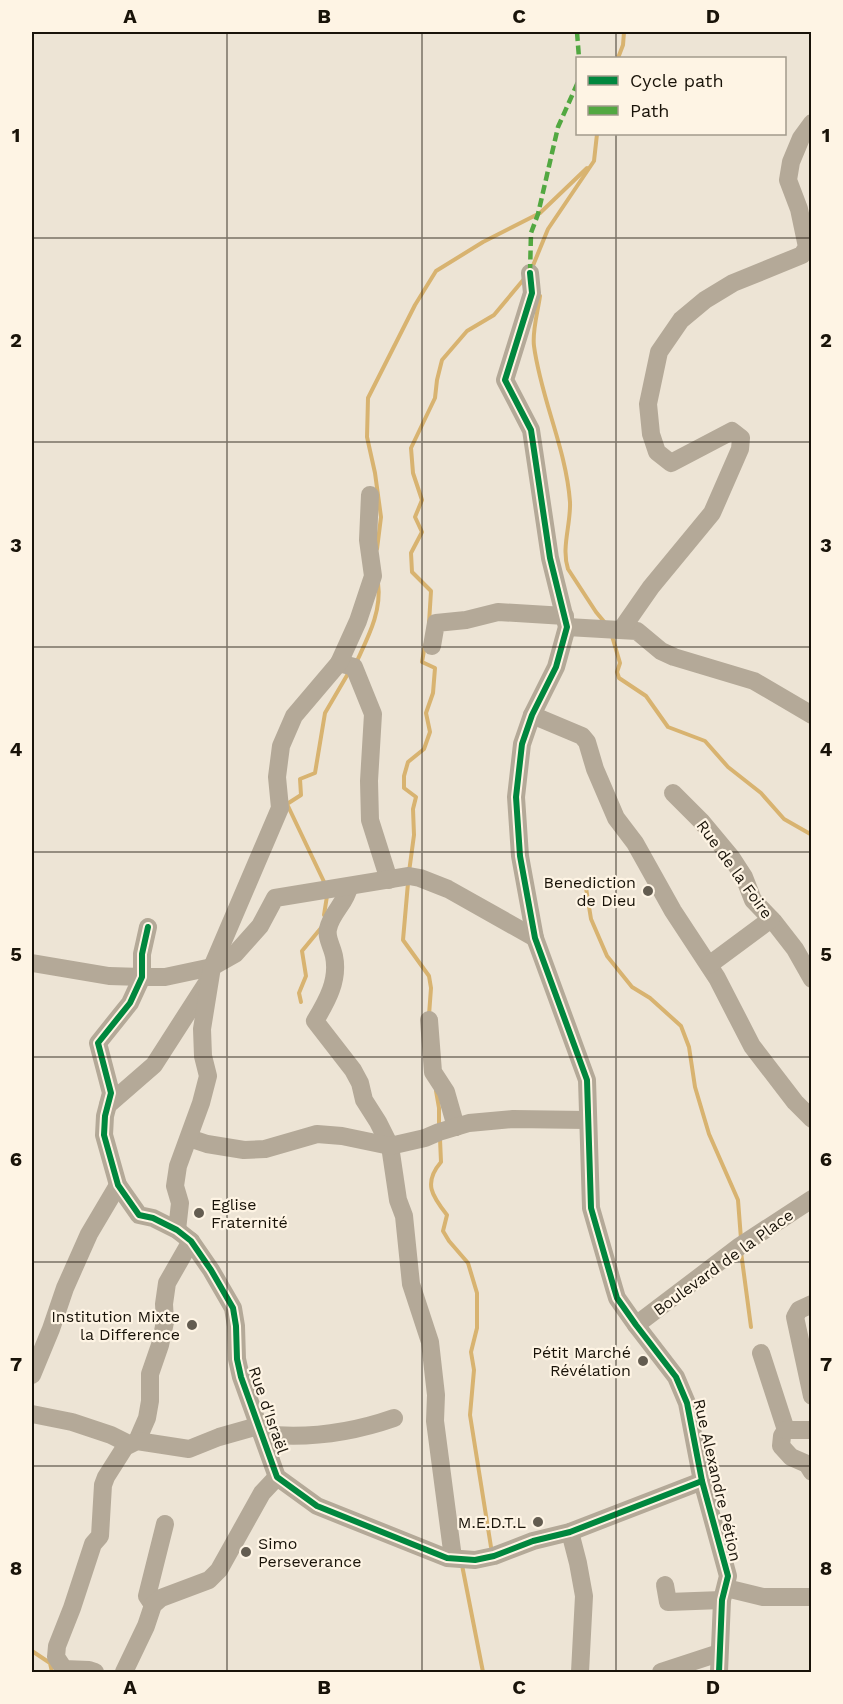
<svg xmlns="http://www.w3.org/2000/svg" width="843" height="1704" font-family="'Work Sans',sans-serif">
<rect width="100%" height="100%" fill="#ede4d5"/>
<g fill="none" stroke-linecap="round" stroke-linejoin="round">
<g stroke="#d8b370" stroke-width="4">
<polyline points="618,58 623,45 624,32"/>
<polyline points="532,268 548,229 594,161 597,134"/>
<path d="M540,296C538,311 532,331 534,346C541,399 566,448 570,502C571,524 561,548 568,569L596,612L606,624"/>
<polyline points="377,549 381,517 375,473 367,437 368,398 415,305 436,271 483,242 540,213 587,168"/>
<polyline points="429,623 431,591 412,572 411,553 422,532 415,517 422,500 413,473 411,448 435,398 437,380 442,360 467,331 494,315 524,279"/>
<polyline points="612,636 620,663 617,672 619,678 646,696 668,727 705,741 728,767 761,793 784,819 812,835"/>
<path d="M357,661C368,637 382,611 378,583"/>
<polyline points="409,872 414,835 413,809 416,797 404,788 404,776 408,762 424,749 430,732 426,713 433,693 435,668 422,662 425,645"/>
<polyline points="408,883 403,940 429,976 431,988 429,1015"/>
<polyline points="326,886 287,804 301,795 300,779 315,773 325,713 349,672"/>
<polyline points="586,888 591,919 607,956 632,987 650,998 681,1026 689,1047 695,1087 709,1134 738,1200 741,1239"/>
<polyline points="324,915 327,896"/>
<polyline points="301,1002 299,993 306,976 302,951 321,928"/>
<polyline points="436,1091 439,1108 439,1125"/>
<path d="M440,1139L441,1162C423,1183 432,1196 447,1215L443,1231L449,1241L468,1263L477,1293V1328L471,1352L474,1370L470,1415L491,1547"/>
<polyline points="741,1252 751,1327"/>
<polyline points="462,1565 483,1672"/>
<polyline points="32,1651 50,1663 52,1672"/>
</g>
<g stroke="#b4a998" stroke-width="18">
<polyline points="530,273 532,293 505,380 531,430 550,558 567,627 556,667 532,715 522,744 516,797 520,856 535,938 587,1080 591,1208 614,1288 617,1298 636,1325 676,1377 687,1403 702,1481 728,1576 722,1600 719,1672"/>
<polyline points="567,627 637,631 661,651 674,657 754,681 812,715"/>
<polyline points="621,630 651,587 712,513 740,449 741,438 732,431 671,463 657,452 651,434 648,404 659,352 681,320 705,300 733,283 802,255 807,247 799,209 788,180 791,162 801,138 812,123"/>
<polyline points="432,646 436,623 466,620 498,612 565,616"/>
<polyline points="339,663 354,667 373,714 369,781 370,820 389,880"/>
<polyline points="532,715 582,736 587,742 595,769 616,818 635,843 673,911 717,978 752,1046 795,1102 812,1119"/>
<polyline points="673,793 701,821 731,857 744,877 753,900 774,922 795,949 812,979"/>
<path d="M349,887C346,903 331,913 328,929C326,938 332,946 334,956C339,980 327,1001 315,1021L353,1070L360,1083L364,1100L378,1122L390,1146L398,1200L404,1216L411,1284L430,1342L436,1395L435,1421L453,1558"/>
<polyline points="148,927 142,954 142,977 130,1003 98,1043 111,1093 105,1116 104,1135 118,1185 139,1215 153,1218 177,1230 191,1241 211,1270 233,1308 236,1326 237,1359 241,1377 277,1477 317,1506 447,1558 475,1560 494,1556 533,1541 570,1532 702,1481"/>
<polyline points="32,963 109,976 142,977 165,977 212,967 235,954 260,926 275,898 409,876 420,878 448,889 535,938"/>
<polyline points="709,965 771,919"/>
<polyline points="429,1020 433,1072 446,1092 456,1127"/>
<polyline points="108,1105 154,1065 206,984"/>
<polyline points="189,1138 207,1144 244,1150 265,1149 317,1134 342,1136 390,1146 425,1138 439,1132 469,1123 513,1119 587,1120"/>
<polyline points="177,1230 180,1203 175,1186 178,1166 201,1103 208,1076 203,1056 202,1029 212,967 280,808 277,777 281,746 294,716 339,663 358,621 373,576 368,540 370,495"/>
<polyline points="812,1304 799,1310 795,1317 812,1396"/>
<polyline points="636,1325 740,1246 812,1199"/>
<polyline points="761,1353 786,1430 782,1436 781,1446 791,1457 807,1464 812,1472"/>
<polyline points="32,1375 51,1329 65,1288 89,1234 118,1185"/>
<polyline points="32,1414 72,1422 111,1435 125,1442 125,1447"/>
<polyline points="786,1430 812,1430"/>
<path d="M262,1434C307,1439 351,1433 394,1418"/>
<polyline points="137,1441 147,1418 150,1401 150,1374 160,1345 165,1322 164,1304 167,1283 191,1241"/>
<polyline points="570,1532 578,1563 584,1596 580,1672"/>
<polyline points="665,1585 668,1602 722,1600"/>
<polyline points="726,1588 763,1597 812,1597"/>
<polyline points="153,1605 147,1596 165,1524"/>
<polyline points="95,1672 89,1670 64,1669 56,1657 57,1646 72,1608 93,1544 100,1536 103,1485 106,1477 125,1447 137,1441 189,1449 219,1437 258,1426"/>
<polyline points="124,1672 146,1626 153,1605 161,1598 209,1580 219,1570 262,1493 277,1477"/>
<polyline points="661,1672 719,1653"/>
</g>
<g stroke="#52a841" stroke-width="4.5" stroke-dasharray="9 4.5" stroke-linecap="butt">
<polyline points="577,32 579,58"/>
<polyline points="530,273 531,233 538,214 558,127 578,82"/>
</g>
<g stroke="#fef4e4" stroke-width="10">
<g id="cycleway">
<polyline points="530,273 532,293 505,380 531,430 550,558 567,627 556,667 532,715 522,744 516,797 520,856 535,938 587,1080 591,1208 614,1288 617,1298 636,1325 676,1377 687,1403 702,1481 728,1576 722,1600 719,1672"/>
<polyline points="148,927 142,954 142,977 130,1003 98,1043 111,1093 105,1116 104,1135 118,1185 139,1215 153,1218 177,1230 191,1241 211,1270 233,1308 236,1326 237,1359 241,1377 277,1477 317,1506 447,1558 475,1560 494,1556 533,1541 570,1532 702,1481"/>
</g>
</g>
<use href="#cycleway" stroke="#00873e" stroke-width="6"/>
</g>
<path fill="none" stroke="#191309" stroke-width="1.5" stroke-opacity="0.55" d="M227,32V1672M422,32V1672M616,32V58M616,134V1672M32,238H812M32,442H812M32,647H812M32,852H812M32,1057H812M32,1262H812M32,1466H812"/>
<g fill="#635c50" stroke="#fef4e4" stroke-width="2">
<circle cx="648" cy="891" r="6"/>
<circle cx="199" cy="1213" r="6"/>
<circle cx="192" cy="1325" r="6"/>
<circle cx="643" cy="1361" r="6"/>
<circle cx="538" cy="1522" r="6"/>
<circle cx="246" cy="1552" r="6"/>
</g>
<g text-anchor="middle" stroke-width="4.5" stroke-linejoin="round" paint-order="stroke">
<g font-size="16" fill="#191309" stroke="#fef4e4">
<text transform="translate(735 869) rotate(54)" y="6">Rue de la Foire</text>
<text transform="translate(723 1262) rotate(-36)" y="6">Boulevard de la Place</text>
<text transform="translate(269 1410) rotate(71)" y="6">Rue d'Israël</text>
<text transform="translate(718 1480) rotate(77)" y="6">Rue Alexandre Pétion</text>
</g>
<g font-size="16" fill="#191309" stroke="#fef4e4" text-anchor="end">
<text x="636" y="888">Benediction<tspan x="636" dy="18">de Dieu</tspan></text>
<text x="211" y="1210" text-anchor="start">Eglise<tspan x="211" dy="18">Fraternité</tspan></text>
<text x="180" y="1322">Institution Mixte<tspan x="180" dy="18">la Difference</tspan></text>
<text x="631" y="1358">Pétit Marché<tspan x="631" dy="18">Révélation</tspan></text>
<text x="526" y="1528">M.E.D.T.L</text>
<text x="258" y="1549" text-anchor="start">Simo<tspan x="258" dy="18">Perseverance</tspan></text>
</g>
</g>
<rect width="843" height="1704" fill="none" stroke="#fef4e4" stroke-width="66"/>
<rect x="576" y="57" width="210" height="78" fill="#fef4e4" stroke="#a29a8c" stroke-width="1.5"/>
<rect x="588" y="76" width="30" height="9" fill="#00873e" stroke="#a29a8c" stroke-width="1.5"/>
<text x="630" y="87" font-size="18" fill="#191309">Cycle path</text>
<rect x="588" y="106" width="30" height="9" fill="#52a841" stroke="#a29a8c" stroke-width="1.5"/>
<text x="630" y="117" font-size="18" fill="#191309">Path</text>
<rect x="33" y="33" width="777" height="1638" fill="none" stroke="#191309" stroke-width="2"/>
<g font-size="20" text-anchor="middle" font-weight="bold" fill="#191309">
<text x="130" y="23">A</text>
<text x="324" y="23">B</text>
<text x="519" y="23">C</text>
<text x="713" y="23">D</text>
<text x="16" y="142">1</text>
<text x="826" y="142">1</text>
<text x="16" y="347">2</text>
<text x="826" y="347">2</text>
<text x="16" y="552">3</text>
<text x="826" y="552">3</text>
<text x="16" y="756">4</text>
<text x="826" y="756">4</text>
<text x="16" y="961">5</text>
<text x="826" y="961">5</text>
<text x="16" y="1166">6</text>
<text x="826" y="1166">6</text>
<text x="16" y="1371">7</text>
<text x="826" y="1371">7</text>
<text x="16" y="1575">8</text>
<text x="826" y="1575">8</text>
<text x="130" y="1694">A</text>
<text x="324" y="1694">B</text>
<text x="519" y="1694">C</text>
<text x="713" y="1694">D</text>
</g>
</svg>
